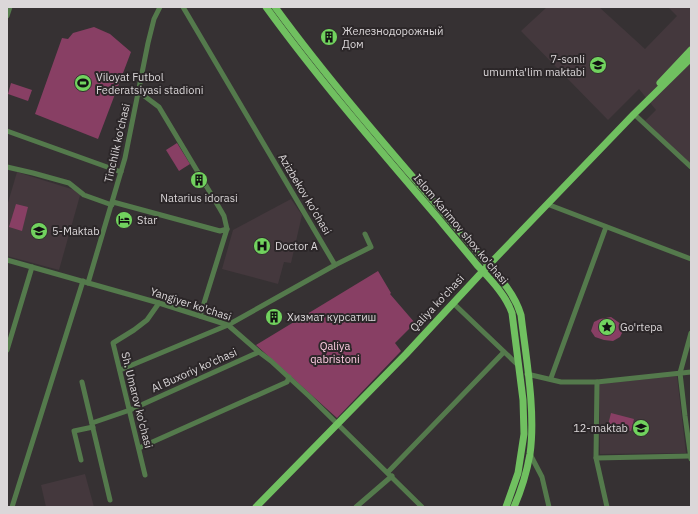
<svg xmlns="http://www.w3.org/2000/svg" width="698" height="514" font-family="'IBM Plex Sans',sans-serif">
<rect width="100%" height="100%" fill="#363133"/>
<g fill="#44383d">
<polygon points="547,7 599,7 645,49 677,16 668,7 691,7 691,165 645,121 656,110 639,89 608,120 521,31"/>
<polygon points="17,172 81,192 59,270 7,256 7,206"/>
<polygon points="291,199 302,215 291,263 284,262 278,284 222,269 233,230"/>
<polygon points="677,376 686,453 600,454 599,384"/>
<polygon points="85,474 94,507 46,507 41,485"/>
</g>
<g fill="#883f64">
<polygon points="94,27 110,34 131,52 98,139 35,114 62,38 68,39 73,33"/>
<polygon points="11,83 32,90 28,101 8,94"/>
<polygon points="177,143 190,164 179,171 166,150"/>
<polygon points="16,204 28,207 22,231 9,227"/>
<polygon points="378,271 391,293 390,294 415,323 395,343 401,351 337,418 256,345"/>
<polygon points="611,317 621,324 623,331 620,337 613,341 604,340 595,337 591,331 594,322 600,319"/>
<polygon points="611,413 634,419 631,431 608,425"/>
</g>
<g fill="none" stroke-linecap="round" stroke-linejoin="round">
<g stroke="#547a4c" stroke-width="5">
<polyline points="7,16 10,7"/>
<polyline points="139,92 159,107 220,209 224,216 227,229"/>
<polyline points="634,114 691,167"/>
<polyline points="7,131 121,172"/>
<polyline points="7,167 33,173 69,183 84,195 112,205"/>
<polyline points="113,202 220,231 227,229 200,316"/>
<polyline points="547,204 691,259"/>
<polyline points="7,260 159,303 228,325 259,352 271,361 309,396 422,507"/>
<polyline points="335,265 371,247 365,234"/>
<polyline points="88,283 125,158 148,43 154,19 160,7"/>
<polyline points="453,303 519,366"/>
<polyline points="691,333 680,373 685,416 691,459"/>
<polyline points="7,350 32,267"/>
<polyline points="120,370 228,325 335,265 183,7"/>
<polyline points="527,374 561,382 597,382 691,372"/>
<polyline points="551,378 606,227"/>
<polyline points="82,382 110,500"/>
<polyline points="597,382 596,458 607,507"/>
<polyline points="92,423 130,410 259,352"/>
<polyline points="139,448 287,382 289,377"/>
<polyline points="530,454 542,477 549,507"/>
<polyline points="596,458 690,456"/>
<polyline points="81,460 74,431 93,427"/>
<polyline points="388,472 504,352"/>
<polyline points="145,475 113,343 134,330 147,320 159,303"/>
<polyline points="12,507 83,281"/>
<polyline points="356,507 392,476"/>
</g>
<g stroke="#70c060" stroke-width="7">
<path d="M266,7C319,80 379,149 438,218C451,234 464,249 477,265C490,279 506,295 512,313L523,400L524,434L518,473L506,507"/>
<path d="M275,7C327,78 385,145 443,212C456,227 469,242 482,258C498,276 514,292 521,315C526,358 536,412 530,454C527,471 521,491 514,507"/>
<polyline points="660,83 691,50"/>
<polyline points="256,507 406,354 483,271 634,114 691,58"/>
</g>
</g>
<defs>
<g id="building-disc" transform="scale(0.9)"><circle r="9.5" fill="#71d25e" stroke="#2c2729"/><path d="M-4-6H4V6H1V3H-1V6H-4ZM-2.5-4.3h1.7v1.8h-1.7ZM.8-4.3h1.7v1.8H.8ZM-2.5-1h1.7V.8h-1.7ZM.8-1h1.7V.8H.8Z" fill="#111"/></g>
<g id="school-disc" transform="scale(0.9)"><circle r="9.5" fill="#71d25e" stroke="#2c2729"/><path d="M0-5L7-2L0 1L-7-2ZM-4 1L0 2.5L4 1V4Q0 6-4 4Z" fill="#111"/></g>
<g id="stadium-disc" transform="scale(0.9)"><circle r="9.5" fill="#71d25e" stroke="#2c2729"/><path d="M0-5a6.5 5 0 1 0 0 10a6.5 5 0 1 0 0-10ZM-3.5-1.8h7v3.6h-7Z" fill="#111"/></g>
<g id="hotel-disc" transform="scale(0.9)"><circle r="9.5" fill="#71d25e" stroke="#2c2729"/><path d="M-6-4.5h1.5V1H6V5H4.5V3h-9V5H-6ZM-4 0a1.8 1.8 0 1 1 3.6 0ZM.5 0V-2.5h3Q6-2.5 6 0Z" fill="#111"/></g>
<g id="hospital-disc" transform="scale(0.9)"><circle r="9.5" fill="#71d25e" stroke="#2c2729"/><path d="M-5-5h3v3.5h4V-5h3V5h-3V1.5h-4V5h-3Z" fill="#111"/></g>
<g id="sight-disc" transform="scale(0.9)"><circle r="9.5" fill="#71d25e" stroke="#2c2729"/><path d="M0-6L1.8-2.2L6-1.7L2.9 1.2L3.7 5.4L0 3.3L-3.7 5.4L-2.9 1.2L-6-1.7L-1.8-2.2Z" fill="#111"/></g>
</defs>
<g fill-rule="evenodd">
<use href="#building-disc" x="329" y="37"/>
<use href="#school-disc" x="598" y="65"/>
<use href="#stadium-disc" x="83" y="83"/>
<use href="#building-disc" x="199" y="180"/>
<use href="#hotel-disc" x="124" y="220"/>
<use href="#school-disc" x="39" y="231"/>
<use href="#hospital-disc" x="262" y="246"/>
<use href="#building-disc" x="274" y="317"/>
<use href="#sight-disc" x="607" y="327"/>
<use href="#school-disc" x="641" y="428"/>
</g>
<g text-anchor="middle" stroke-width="4" stroke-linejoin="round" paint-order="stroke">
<g font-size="11" fill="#dbd7d9" stroke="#2c2729" text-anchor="start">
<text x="342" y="35">Железнодорожный<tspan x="342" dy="13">Дом</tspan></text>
<text x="585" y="63" text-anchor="end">7-sonli<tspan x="585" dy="13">umumta'lim maktabi</tspan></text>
<text x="96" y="81">Viloyat Futbol<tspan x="96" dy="13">Federatsiyasi stadioni</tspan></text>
<text x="199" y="202" text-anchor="middle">Natarius idorasi</text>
<text x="137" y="224">Star</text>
<text x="52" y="235">5-Maktab</text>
<text x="275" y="250">Doctor A</text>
<text x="287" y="321">Хизмат курсатиш</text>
<text x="620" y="331">Go'rtepa</text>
<text x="628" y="432" text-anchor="end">12-maktab</text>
</g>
<g font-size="11" fill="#dbd7d9" stroke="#2c2729">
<text transform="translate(117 143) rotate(-77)" y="4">Tinchlik ko'chasi</text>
<text transform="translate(305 194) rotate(59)" y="4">Azizbekov ko'chasi</text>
<text transform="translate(461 229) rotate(50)" y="4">Islom Karimov shox ko'chasi</text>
<text transform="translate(437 303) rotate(-47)" y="4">Qaliya ko'chasi</text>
<text transform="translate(191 304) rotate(18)" y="4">Yangiyer ko'chasi</text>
<text transform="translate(194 370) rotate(-24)" y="4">Al Buxoriy ko'chasi</text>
<text transform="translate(137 400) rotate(76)" y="4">Sh. Umarov ko'chasi</text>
</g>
<g font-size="11" fill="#fdcce1" stroke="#2c2729">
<text x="335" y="350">Qaliya<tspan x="335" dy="13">qabristoni</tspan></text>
</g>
</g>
<rect width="698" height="514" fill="none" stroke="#dbd7d9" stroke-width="16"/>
</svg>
